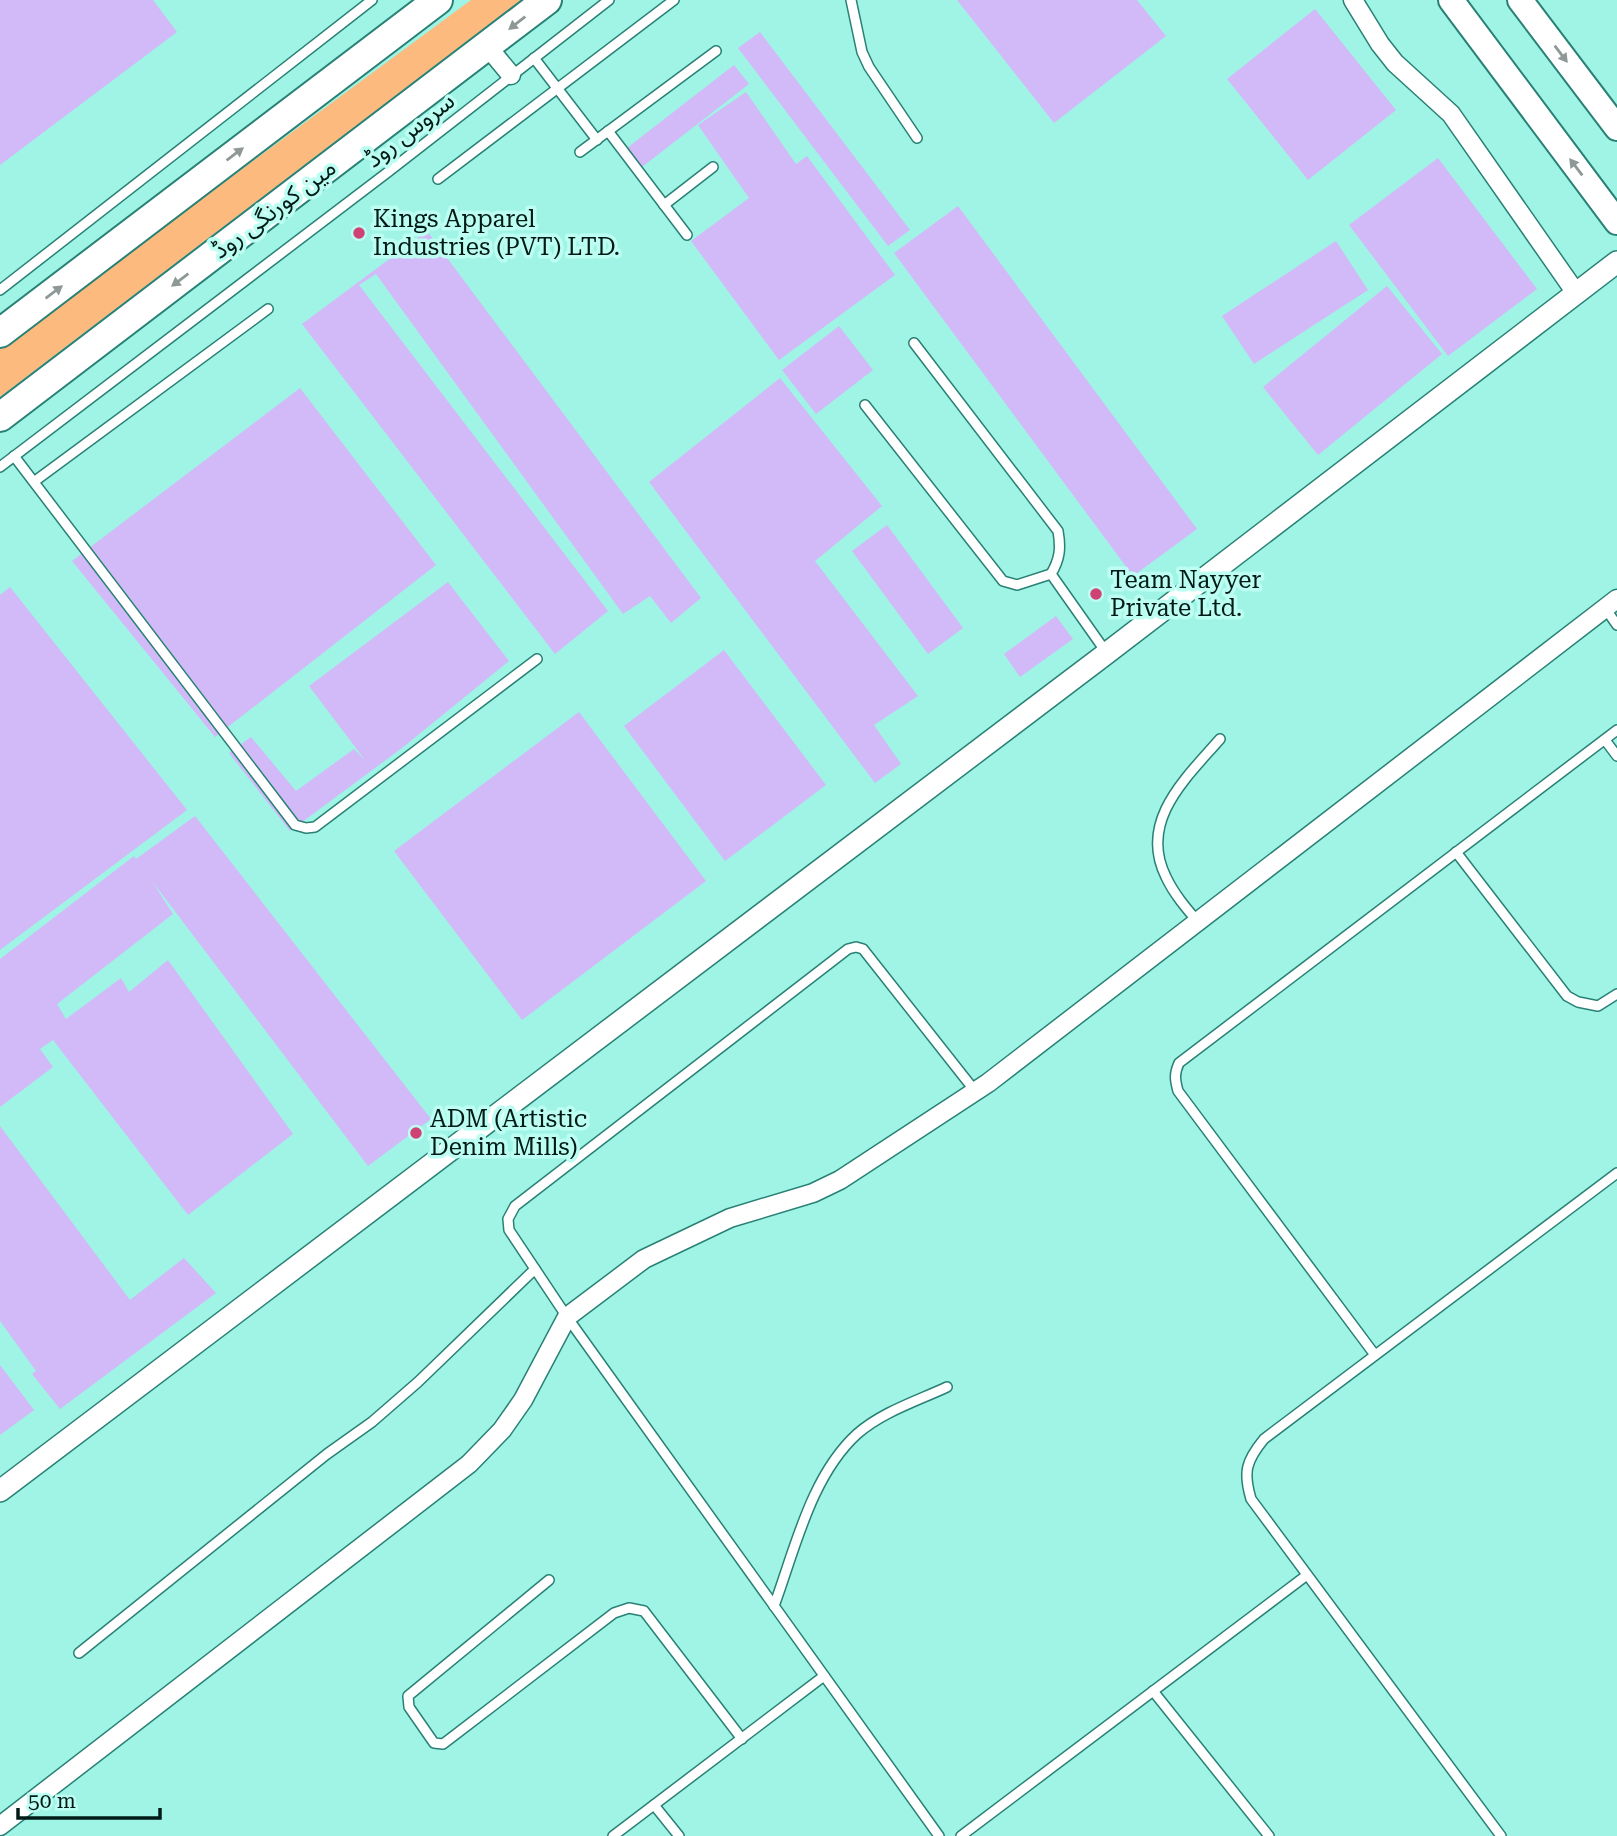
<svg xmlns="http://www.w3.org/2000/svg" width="1617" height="1836" font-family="'Roboto Serif','Noto Sans Arabic',serif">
<rect width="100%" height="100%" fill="#a0f4e6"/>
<polygon fill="#fdba7f" points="471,0 521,0 0,397 0,348"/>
<g fill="#d2b9f8">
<polygon points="0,0 153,0 177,32 0,165"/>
<polygon points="957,0 1137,0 1166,36 1054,123"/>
<polygon points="1315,9 1396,110 1308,180 1227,79"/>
<polygon points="760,32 910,230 888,246 738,48"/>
<polygon points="734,65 749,84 642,167 627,148"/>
<polygon points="746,92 796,164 807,156 895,275 779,360 691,241 749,198 698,125"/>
<polygon points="1438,158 1537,289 1448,356 1349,225"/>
<polygon points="958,206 1197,529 1133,576 894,253"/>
<polygon points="427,231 701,598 671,623 650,596 623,614 376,274 359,285 608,611 555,654 302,324"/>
<polygon points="1336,241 1368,290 1254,364 1222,316"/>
<polygon points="1387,286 1442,354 1318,455 1263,387"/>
<polygon points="839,326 873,370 816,414 782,370"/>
<polygon points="780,378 882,506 815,561 918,696 874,725 901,764 875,783 649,482"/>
<polygon points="300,388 436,565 215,737 72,561"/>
<polygon points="887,525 963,628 928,654 852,551"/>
<polygon points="448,582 509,661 402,748 290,831 229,753 251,737 296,791 354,749 365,760 309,686"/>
<polygon points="10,587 187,810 0,950 0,595"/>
<polygon points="1056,616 1073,639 1020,677 1004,654"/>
<polygon points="724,650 826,785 725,861 624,726"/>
<polygon points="579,712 706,881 522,1020 394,851"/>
<polygon points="195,816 431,1119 368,1166 152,881 173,914 57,1004 66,1019 121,978 129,992 168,960 293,1134 188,1215 53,1040 40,1049 53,1067 0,1107 0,959 134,856 136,859"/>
<polygon points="0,1126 130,1300 184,1258 216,1293 60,1409 32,1374 36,1371 0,1321"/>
<polygon points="0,1365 34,1410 0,1435"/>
</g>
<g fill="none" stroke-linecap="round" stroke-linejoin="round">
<g stroke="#298175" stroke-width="12">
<g id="service">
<polyline points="851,0 862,52 869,67 917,138"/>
<polyline points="534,58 597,140"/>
<polyline points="608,131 687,235"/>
<polyline points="580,152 716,51"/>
<polyline points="438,179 674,0"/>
<polyline points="664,205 713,167"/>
<polyline points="0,290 372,0"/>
<path d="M914,343L1058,531C1061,548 1060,559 1051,574L1106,652"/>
<polyline points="865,405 1003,581 1017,585 1051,574"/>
<polyline points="14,456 295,825 306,828 315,827 537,659"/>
<polyline points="0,467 388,172 609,0"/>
<polyline points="35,481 268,309"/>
<polyline points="1605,608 1617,625"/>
<polyline points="1605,740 1617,756"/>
<polyline points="1456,852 1567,996 1578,1002 1598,1006 1617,994"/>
<path d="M1198,922C1186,908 1174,894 1166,877C1138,821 1186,778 1220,739"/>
<path d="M1375,1355L1178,1091C1175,1080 1174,1074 1179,1063L1617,730"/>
<polyline points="549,1580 408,1696 409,1707 434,1743 443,1744 447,1741 614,1613 629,1608 644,1611 742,1739"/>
<path d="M774,1606C795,1549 811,1476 857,1434C882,1412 917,1401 947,1387"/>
<polyline points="79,1653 327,1454 372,1422 418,1382 535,1269"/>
<polyline points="1153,1691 1269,1836"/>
<polyline points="654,1805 679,1836"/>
<polyline points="613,1836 824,1676"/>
<polyline points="939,1836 567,1317 509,1230 508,1219 515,1206 848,949 856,947 863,949 975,1091"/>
<polyline points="961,1836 1307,1575"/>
<path d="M1501,1836L1251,1499C1243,1472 1246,1461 1264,1439L1617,1173"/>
</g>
</g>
<g stroke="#298175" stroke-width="21">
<g id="minor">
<polyline points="1353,0 1380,44 1395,63 1451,114 1576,293"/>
<polyline points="487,46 511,75"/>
<polyline points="0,1826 469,1464 502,1430 523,1400 567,1317 644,1259 730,1218 813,1193 840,1180 988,1083 1617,599"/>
</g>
</g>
<g stroke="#298175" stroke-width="24">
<polyline id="tertiary" points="0,1491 1107,653 1617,262"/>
</g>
<g stroke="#298175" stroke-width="28">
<g id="secondary">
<polyline points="1451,0 1617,222"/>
<polyline points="1520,0 1617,128"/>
</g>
</g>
<g stroke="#298175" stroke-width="32">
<g id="primary">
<polyline points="0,333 438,0"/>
<polyline points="0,417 547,0"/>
</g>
</g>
<use href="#service" stroke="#fff" stroke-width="9"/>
<use href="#minor" stroke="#fff" stroke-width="18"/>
<use href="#tertiary" stroke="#fff" stroke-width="21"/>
<use href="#secondary" stroke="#fff" stroke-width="24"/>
<use href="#primary" stroke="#fff" stroke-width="28"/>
</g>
<defs><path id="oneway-solid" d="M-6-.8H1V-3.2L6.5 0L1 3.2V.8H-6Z" transform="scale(1.75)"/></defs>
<g fill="#8d9897">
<use href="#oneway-solid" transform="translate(517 23) rotate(142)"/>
<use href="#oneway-solid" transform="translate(1561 54) rotate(53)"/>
<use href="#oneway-solid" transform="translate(235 154) rotate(-37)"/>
<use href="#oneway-solid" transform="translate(1576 167) rotate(-127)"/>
<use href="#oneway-solid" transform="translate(180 280) rotate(143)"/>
<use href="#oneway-solid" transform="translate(54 292) rotate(-37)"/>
</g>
<g fill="#ce4274" stroke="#bdfef2" stroke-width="2.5">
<circle cx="359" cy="233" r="7"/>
<circle cx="1096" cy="594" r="7"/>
<circle cx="416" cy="1133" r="7"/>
</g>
<g text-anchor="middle" stroke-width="7" stroke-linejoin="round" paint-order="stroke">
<g font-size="24" fill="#021b18" stroke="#bdfef2">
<text transform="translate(410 130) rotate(-38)" y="8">سروس روڈ</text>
<text transform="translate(274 209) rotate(-37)" y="8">مین کورنگی روڈ</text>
</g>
<g font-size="24" fill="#021b18" stroke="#bdfef2" text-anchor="start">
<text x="373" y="227">Kings Apparel<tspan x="373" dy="28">Industries (PVT) LTD.</tspan></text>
<text x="1110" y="588">Team Nayyer<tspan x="1110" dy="28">Private Ltd.</tspan></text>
<text x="430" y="1127">ADM (Artistic<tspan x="430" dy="28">Denim Mills)</tspan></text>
</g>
</g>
<path d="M18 1808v10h142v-10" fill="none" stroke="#021b18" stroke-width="3.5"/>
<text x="28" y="1808" font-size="21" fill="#021b18" stroke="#bdfef2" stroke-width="5" paint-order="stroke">50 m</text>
</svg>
